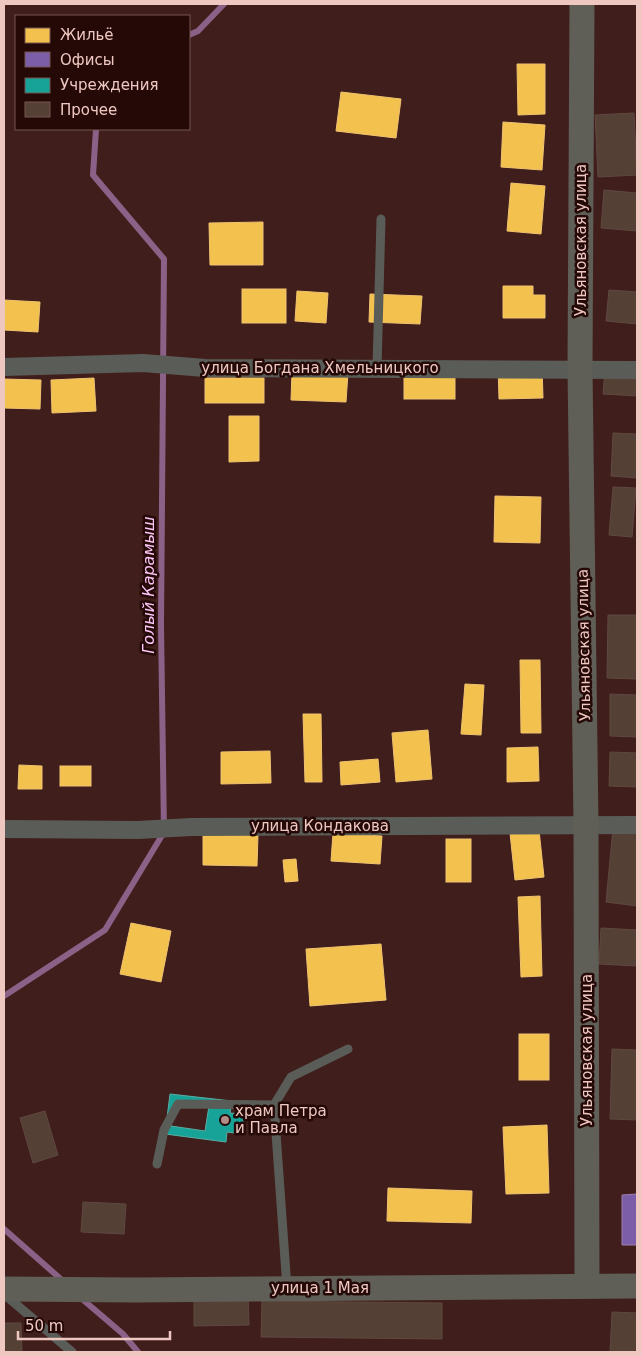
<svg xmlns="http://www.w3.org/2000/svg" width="641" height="1356" font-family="'DejaVu Sans',sans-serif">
<rect width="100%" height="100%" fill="#401e1c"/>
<g fill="#f2c14e" stroke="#f1c370">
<polygon points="517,64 545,64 545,114 518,115"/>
<polygon points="341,92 401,99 396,138 336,131"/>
<polygon points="503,122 545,125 542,170 501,167"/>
<polygon points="511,183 545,186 541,234 507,231"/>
<polygon points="263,222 263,265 210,265 209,223"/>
<polygon points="503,286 533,286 533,295 545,295 545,318 503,318"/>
<rect x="242" y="289" width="44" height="34"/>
<polygon points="297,291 328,293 326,323 295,321"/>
<polygon points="370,294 422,296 420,324 369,322"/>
<polygon points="4,300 40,302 38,332 4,330"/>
<polygon points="542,365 543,398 499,399 498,366"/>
<polygon points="292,371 348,373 346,402 291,400"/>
<rect x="404" y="374" width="51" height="25"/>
<polygon points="94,378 96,411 52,413 51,380"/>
<rect x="205" y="378" width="59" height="25"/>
<polygon points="4,379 41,380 40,409 4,408"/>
<polygon points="229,416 259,416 259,461 229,462"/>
<polygon points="495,496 541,497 540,543 494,542"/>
<polygon points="520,660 540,660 541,733 521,733"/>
<polygon points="465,684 484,685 481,735 461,734"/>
<polygon points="303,714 321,714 322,782 305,782"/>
<polygon points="428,730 432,779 396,782 392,733"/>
<polygon points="538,747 539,781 507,782 507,748"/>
<polygon points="270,751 271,783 221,784 221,752"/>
<polygon points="378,759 380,782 341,785 340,762"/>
<polygon points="19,765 42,766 42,789 18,789"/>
<rect x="60" y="766" width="31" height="20"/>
<polygon points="539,830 544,877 515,880 510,833"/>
<polygon points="203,833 258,835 257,866 203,865"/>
<polygon points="333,833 382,836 380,864 331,861"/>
<rect x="446" y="839" width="25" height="43"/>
<polygon points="296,859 298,881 285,882 283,860"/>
<polygon points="540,896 542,976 521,977 518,897"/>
<polygon points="131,923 171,931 161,982 120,974"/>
<polygon points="381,944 386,1000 310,1006 306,949"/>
<rect x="519" y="1034" width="30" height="46"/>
<polygon points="547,1125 549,1193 506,1194 503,1127"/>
<polygon points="388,1188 472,1191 471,1223 387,1221"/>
</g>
<polygon fill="#7b5ea7" stroke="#9e7eaf" points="637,1194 637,1245 622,1245 622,1195"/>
<path fill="#17a398" stroke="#58aea4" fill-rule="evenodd" d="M170,1094L232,1101L230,1113L244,1114L242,1134L227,1132L226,1142L165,1134ZM175,1101L209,1106L205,1131L171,1126Z"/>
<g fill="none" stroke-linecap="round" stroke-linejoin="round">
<g stroke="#8c6187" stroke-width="6">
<polyline points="189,35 198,31 224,4"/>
<polyline points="4,996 105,930 164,832 161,625 164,259 93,175 96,129"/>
<polyline points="4,1229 63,1281"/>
<polyline points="81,1298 123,1334 138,1352"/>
</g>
</g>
<g fill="#554036" stroke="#5f483f">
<polygon points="634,113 637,175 598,177 595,115"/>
<polygon points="604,190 637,193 637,231 601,228"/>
<polygon points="609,290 637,292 637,324 606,321"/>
<polygon points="605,368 637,370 637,396 603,394"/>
<polygon points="613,433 637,434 637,478 611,476"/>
<polygon points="613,487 636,488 632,537 609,535"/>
<polygon points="608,615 637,615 637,679 607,678"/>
<polygon points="610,694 637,695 637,737 610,736"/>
<polygon points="610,752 637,753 637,787 609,786"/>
<polygon points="613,828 637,831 637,906 606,902"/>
<polygon points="601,928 637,930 637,966 599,964"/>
<polygon points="612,1049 637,1050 637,1120 610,1119"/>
<polygon points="45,1111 58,1155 33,1163 20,1118"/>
<polygon points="83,1202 126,1204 124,1234 81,1232"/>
<polygon points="248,1293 249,1325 194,1326 194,1294"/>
<polygon points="262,1301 442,1303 442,1339 261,1337"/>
<polygon points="612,1312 637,1313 637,1352 610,1352"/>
<polygon points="4,1323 21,1323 22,1352 4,1352"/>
</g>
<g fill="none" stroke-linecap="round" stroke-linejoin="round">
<g stroke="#5a5d57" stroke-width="9">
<polyline points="377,368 381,219"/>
<polyline points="274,1105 291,1077 348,1049"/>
<polyline points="157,1164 164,1130 178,1104 274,1105 287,1288"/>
<polyline points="4,1294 72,1352"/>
</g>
<g stroke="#5a5d57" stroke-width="18">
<polyline points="4,367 143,363 205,368 637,370"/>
<polyline points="4,829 138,830 191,827 637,825"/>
</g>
<g stroke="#5f5e57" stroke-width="25">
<polyline points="582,4 580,369 586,825 587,1286"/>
<polyline points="4,1289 135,1290 637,1286"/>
</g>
</g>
<circle fill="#b28c87" stroke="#240907" stroke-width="2" cx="225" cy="1120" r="5"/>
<g text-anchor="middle" stroke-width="5" stroke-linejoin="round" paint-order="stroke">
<g font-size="15" fill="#efc7c1" stroke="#240907">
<text transform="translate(581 240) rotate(-90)" y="5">Ульяновская улица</text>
<text x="320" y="373">улица Богдана Хмельницкого</text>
<text transform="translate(584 645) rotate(-91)" y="5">Ульяновская улица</text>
<text x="320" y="831">улица Кондакова</text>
<text transform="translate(587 1050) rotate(-90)" y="5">Ульяновская улица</text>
<text x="320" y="1293">улица 1 Мая</text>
</g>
<g font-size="15" fill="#efc7c1" stroke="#240907" text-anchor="start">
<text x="235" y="1116">храм Петра<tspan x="235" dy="17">и Павла</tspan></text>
</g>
<g font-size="16" font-style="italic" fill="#fbc5f7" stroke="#240907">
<text transform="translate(148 585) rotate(-90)" y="6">Голый Карамыш</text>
</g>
</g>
<rect width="641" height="1356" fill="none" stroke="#efc7c1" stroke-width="10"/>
<rect x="15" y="15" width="175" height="115" fill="#240907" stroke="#755551"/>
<rect x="25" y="28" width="25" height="15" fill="#f2c14e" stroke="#755551"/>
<text x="60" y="40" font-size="15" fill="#efc7c1">Жильё</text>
<rect x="25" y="52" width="25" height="15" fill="#7b5ea7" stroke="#755551"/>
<text x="60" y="65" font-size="15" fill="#efc7c1">Офисы</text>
<rect x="25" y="78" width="25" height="15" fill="#17a398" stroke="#755551"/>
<text x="60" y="90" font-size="15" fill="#efc7c1">Учреждения</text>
<rect x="25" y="102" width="25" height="15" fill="#554036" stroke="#755551"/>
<text x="60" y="115" font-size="15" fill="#efc7c1">Прочее</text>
<path d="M18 1331v8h152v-8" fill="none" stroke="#efc7c1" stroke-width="2.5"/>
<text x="25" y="1331" font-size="15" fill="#efc7c1" stroke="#240907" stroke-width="4" paint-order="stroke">50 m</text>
</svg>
